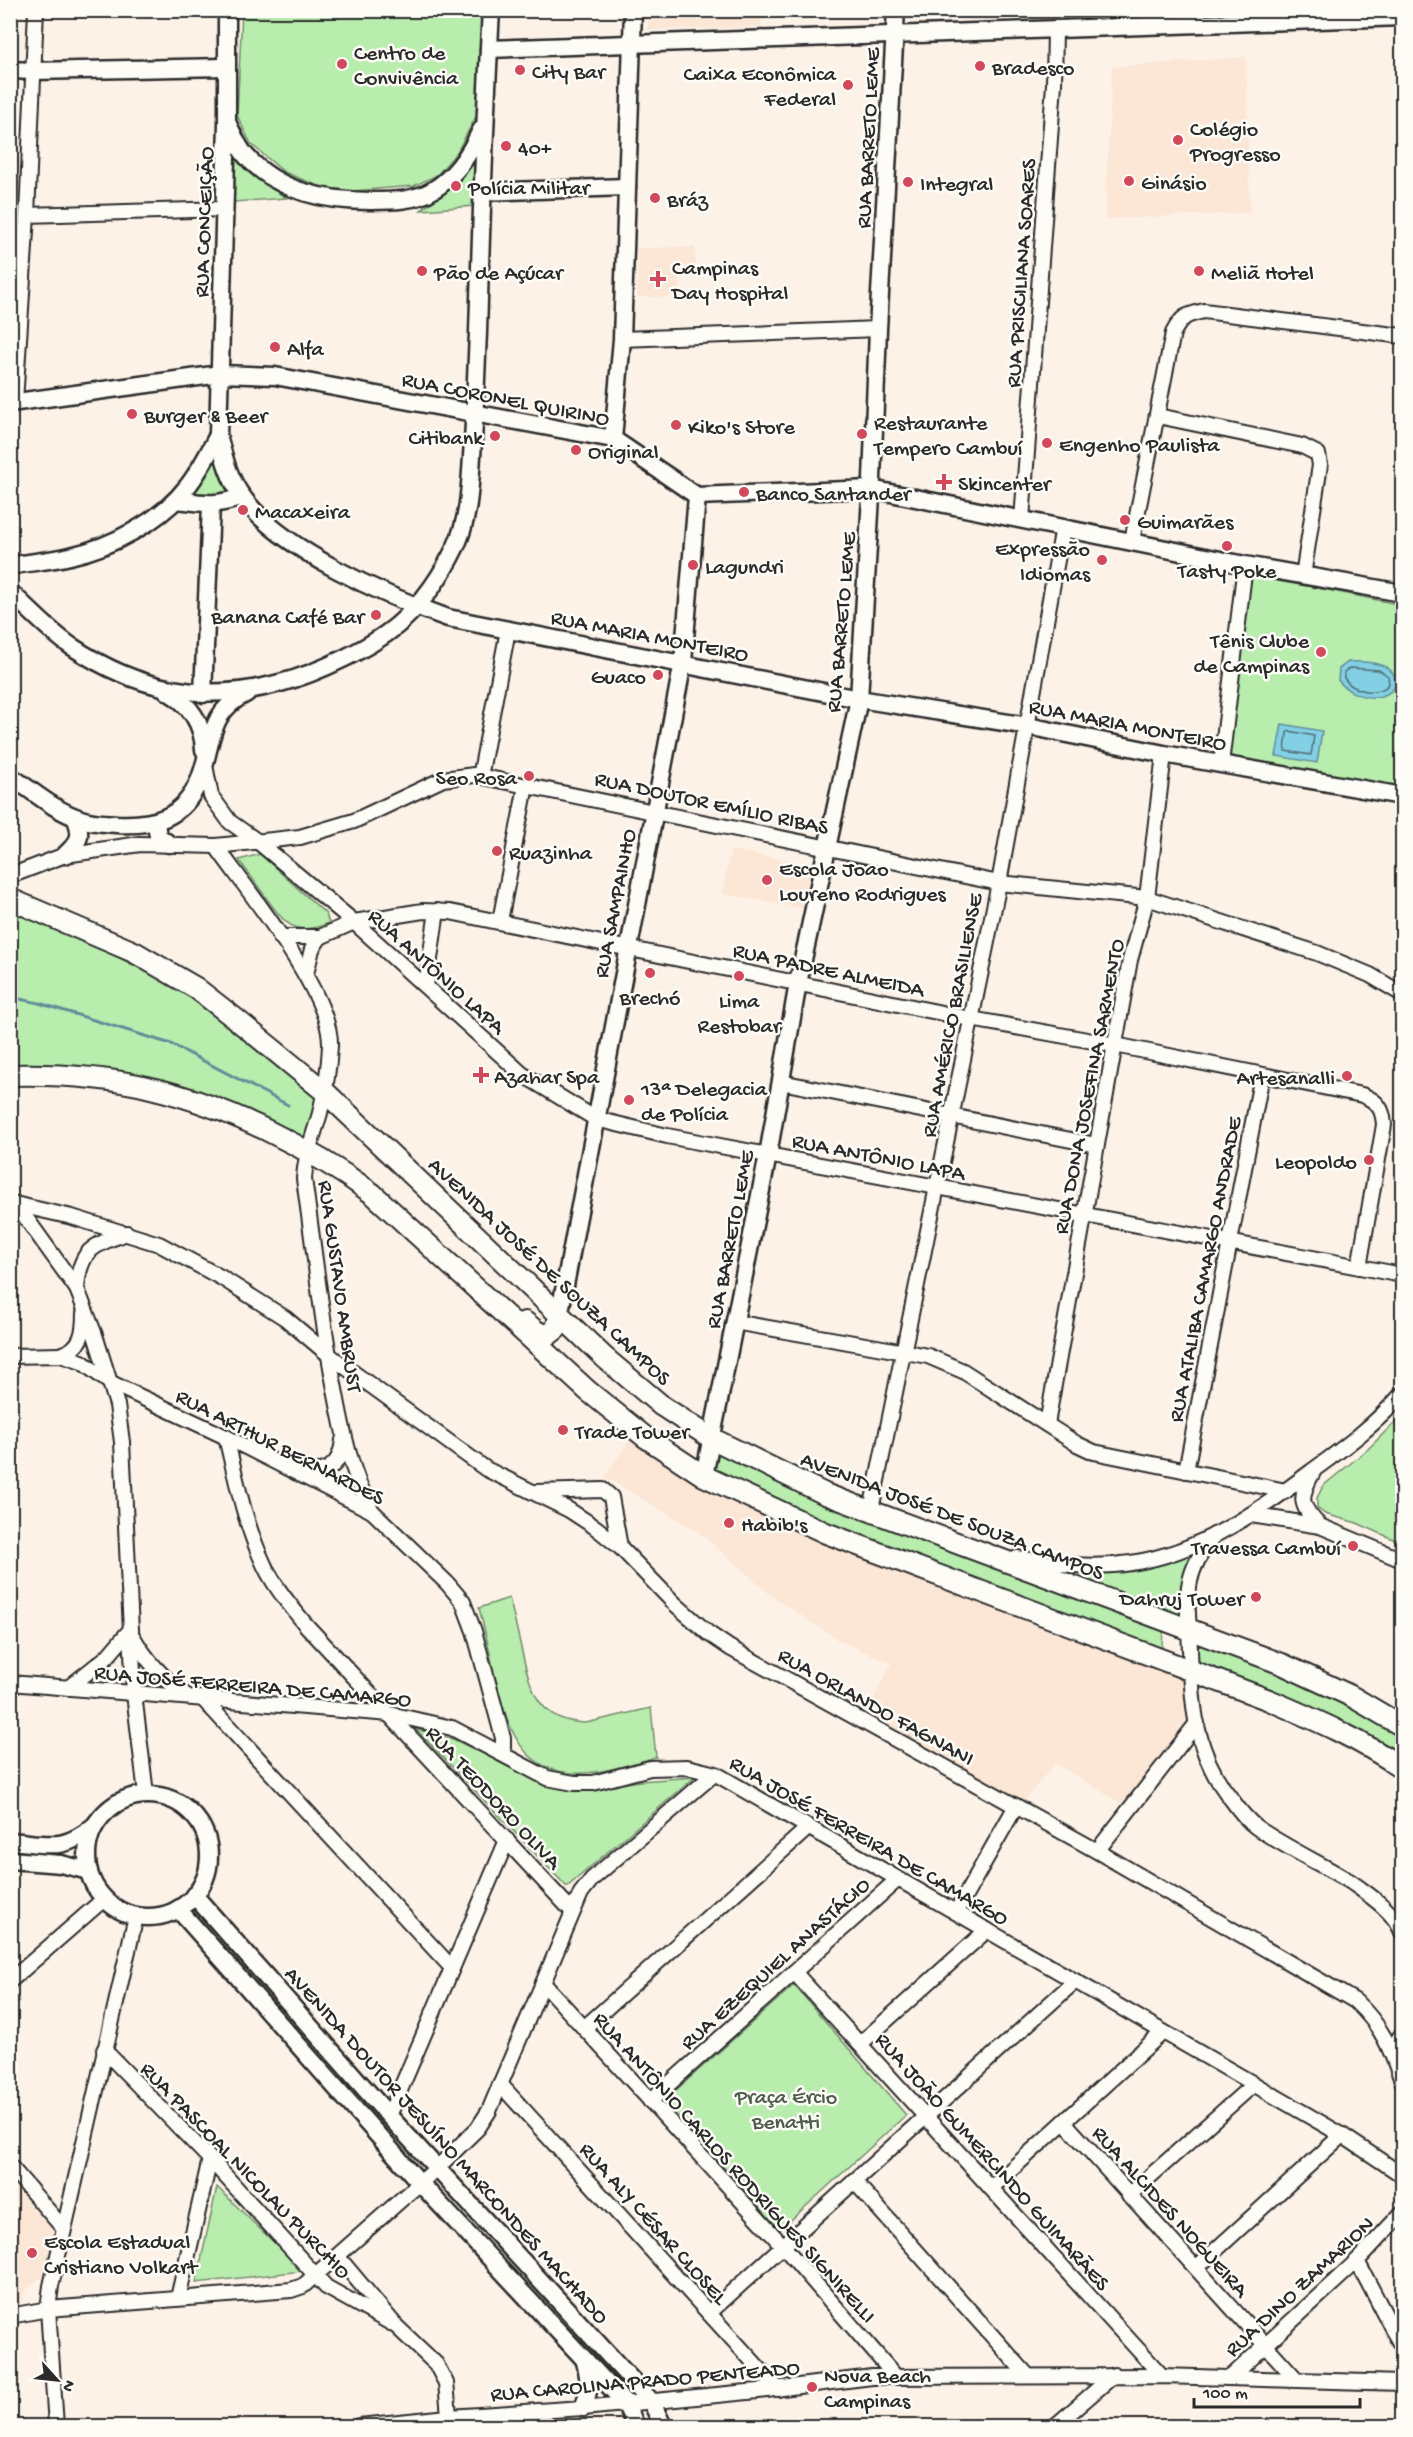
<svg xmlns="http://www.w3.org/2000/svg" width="1413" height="2437" font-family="'Gochi Hand',sans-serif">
<rect width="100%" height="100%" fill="#fdf2e8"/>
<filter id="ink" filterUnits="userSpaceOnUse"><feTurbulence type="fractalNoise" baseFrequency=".0167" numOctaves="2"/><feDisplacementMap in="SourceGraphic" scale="12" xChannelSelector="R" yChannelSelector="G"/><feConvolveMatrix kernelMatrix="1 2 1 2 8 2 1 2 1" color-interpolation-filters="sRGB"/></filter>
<g filter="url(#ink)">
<g fill="#fce6d5">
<polygon points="648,11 761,11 761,27 648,30"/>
<polygon points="1246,57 1250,213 1105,219 1112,67"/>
<polygon points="695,247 696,271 679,272 679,297 637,297 637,248"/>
<polygon points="731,850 811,865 803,908 722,894"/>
<polygon points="633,1435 1181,1675 1188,1724 1122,1804 1055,1763 1023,1802 862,1721 892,1663 838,1640 772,1596 699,1532 605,1477"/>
<polygon points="10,2175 56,2229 50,2276 40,2278 29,2286 22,2297 20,2311 10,2312"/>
</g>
<g fill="#b8edae" stroke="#728c6c" stroke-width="1.5">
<polygon points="242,11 487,11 481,107 457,152 437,175 414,186 341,192 316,185 284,172 251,144 237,115"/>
<path d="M482,148L475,206L421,210C446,192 467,175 482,148Z"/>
<polygon points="235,155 267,186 287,198 234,202"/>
<polygon points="216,452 234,493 227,497 188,495"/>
<polygon points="1249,574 1402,605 1402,787 1228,756"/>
<path d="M260,854L326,914L329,923C295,937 286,925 267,899C258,886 248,873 239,860Z"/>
<polygon points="10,910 92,944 179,988 320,1097 304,1141 177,1084 67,1069 11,1068"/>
<polygon points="1402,1415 1402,1543 1357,1523 1325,1514 1317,1508 1317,1498 1323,1486 1367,1450"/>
<polygon points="715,1446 1164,1624 1161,1653 822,1525 709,1473"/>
<polygon points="1182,1553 1193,1553 1187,1570 1183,1618 1059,1577 1060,1569"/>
<path d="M509,1598C514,1616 518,1634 522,1652C531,1691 539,1722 586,1723L651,1708L656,1757C633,1763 608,1772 584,1773C520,1777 507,1725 495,1676C490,1653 485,1631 479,1608Z"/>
<polygon points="1197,1640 1307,1679 1402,1732 1402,1760 1197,1667"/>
<polygon points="416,1729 453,1739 556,1788 578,1791 640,1781 695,1777 567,1887"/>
<polygon points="794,1985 906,2115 780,2230 664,2101"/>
<polygon points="217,2187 303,2271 196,2283"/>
</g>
<g fill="#83cfe3" stroke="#608d99" stroke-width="1.5">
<path d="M1348,662C1366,661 1400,662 1395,687C1381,705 1350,697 1338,680L1339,669Z"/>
<polygon points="1282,724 1322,731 1317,763 1276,756"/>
</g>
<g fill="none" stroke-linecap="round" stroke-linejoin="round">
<g stroke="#4e6d75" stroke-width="1.5">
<path d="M1350,668L1379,670L1388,676L1389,684C1378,697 1352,691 1344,678V672Z"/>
<polygon points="1289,731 1314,736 1311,755 1285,751 1287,733"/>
</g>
<polyline stroke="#608d99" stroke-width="3" points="10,997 39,1003 171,1044 288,1105"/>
<g stroke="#2b2b2b" stroke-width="18">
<g id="minor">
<polyline points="1120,27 1121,10"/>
<polyline points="27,215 225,209"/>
<polyline points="622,339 878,329"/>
<polyline points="15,402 27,215 36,10"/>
<polyline points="1158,416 1302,446 1318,454 1320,465 1303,576"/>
<polyline points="1022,520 1054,84 1055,29"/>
<path d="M1132,541L1173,333C1182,316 1186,315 1204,311L1402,336"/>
<polyline points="1221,764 1245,565"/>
<polyline points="205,765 211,796 230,822 257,841 354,922 522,1074 596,1119 667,1136 1402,1275"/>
<polyline points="480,777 508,630"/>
<path d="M216,846C247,890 333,995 330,1046C329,1068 325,1092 320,1113C314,1135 305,1156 304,1179C314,1248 321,1316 334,1384C342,1427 350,1472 372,1511"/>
<polyline points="10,876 65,855 140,844 216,846 300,837 354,821 443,779 474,775 999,883 1147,898 1317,953 1370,975 1402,994"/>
<polyline points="500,921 526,786"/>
<path d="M280,937H320L354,922L423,911L450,912L971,1019L1115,1045L1362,1095C1378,1101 1383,1109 1384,1125L1359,1267"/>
<polyline points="306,974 312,949 320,937"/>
<polyline points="426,986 437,911"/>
<polyline points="781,1082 1096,1145"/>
<path d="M10,1203L72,1217L159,1244L222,1278L285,1318L329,1355L486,1469L569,1510L595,1527L620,1547L675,1604L708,1633L730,1648L1097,1851L1355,2001C1382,2026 1390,2047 1402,2081"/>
<polyline points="16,1204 77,1289 95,1335 117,1405 122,1442 134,1694 146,1794"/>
<path d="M77,1289C79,1250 93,1245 127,1233"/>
<polyline points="734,1322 928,1356 963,1371 1077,1444 1094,1452 1286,1491"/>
<path d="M61,1355C82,1347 84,1333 84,1313"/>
<polyline points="10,1356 61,1355 82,1362 109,1382 226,1437 372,1511 447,1583 463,1602 474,1631 503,1738 503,1753"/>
<polyline points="1047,1424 1130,960 1147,898 1164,754"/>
<path d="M226,1437C236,1478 244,1521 262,1560C272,1584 290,1605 306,1625L572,1911"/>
<path d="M298,1470C325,1475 340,1469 343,1440"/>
<polyline points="1186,1471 1262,1075"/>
<path d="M1313,1472C1299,1497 1299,1506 1320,1526"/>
<polyline points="536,1492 603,1490 611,1497 620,1547"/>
<polyline points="871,1510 999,883 1063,527"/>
<polyline points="1251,1515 1320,1526 1402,1560"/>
<path d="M1214,1535C1180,1578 1188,1600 1190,1650C1192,1707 1195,1755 1232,1800C1239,1810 1247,1820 1256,1827C1286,1848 1320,1863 1351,1882C1369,1895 1394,1911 1402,1932"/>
<path d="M1017,1558C1055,1564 1092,1569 1131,1563C1199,1553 1258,1512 1312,1471C1344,1448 1376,1424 1402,1394"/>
<path d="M133,1637C147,1662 165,1680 188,1697"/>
<polyline points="10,1683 390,1714 452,1728 547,1778 574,1783 593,1783 650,1768 687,1767 716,1774 1342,2135 1402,2175"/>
<polyline points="68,1688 107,1657 131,1629"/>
<polyline points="202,1698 452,1968"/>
<polyline points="1097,1851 1197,1723"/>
<polyline points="956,1912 1016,1806"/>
<polyline points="794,1972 1162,2376"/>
<polyline points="10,1981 104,1899"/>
<polyline points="543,1983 783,2246 896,2377"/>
<polyline points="584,2028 809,1827"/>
<polyline points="860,2044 987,1930"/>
<polyline points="104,2050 210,2159 326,2287 396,2326"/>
<polyline points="1391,2050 1402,2034"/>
<polyline points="500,2084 778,2389"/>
<polyline points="650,2101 898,1879"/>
<polyline points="389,2116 507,1840"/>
<polyline points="1064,2122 1297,2380"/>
<polyline points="10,2166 63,2228"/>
<polyline points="854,2181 1027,2375"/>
<polyline points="991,2188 1163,2032"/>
<polyline points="1129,2195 1254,2084"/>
<polyline points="338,2257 396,2326 436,2364 446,2383 450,2426"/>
<polyline points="1357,2261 1402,2347"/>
<polyline points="1196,2268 1342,2135"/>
<polyline points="178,2298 210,2159"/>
<polyline points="709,2313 1075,1981"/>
<polyline points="10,2316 48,2309 291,2290 303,2286 437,2168 478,2128 489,2111 581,1893 592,1879 714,1774"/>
<polyline points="1230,2378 1357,2261 1402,2213"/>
<polyline points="56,2426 48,2309 51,2286 136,1916"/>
<polyline points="359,2426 449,2417 583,2408 758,2391 872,2377 1162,2376 1402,2383"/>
<polyline points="1055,2426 1114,2375"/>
</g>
</g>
<g stroke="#2b2b2b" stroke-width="21">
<g id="major">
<path d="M227,10V123L218,435C224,457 228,476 241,495C280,550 385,596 448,618L859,699L1028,726L1164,754L1402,796"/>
<polyline points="489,49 1402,17"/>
<polyline points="10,70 33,71 225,67"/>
<path d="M228,124C233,134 238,147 246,156C279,192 325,201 371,201C391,201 416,201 433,190C456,176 470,154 481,130"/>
<polyline points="482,192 627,187"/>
<polyline points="10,403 220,374 275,376 613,439 697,496 871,489 1245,565 1402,593"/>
<polyline points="613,439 622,339 633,10"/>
<path d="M177,500C201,503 219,507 242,496"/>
<path d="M10,566C30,562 50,561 70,556C111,547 161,521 187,487C200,471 209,452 218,435"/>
<path d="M10,592C30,610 49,631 71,646C137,690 203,704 280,683C316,674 376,646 403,620C425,600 443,573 456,546C469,518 470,487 472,456C475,415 476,374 478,333C481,225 485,118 491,10"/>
<path d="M167,691C190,704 203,724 204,750"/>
<polyline points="203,694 211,505"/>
<path d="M10,776C33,791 55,811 81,819C92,823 105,823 117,824C155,826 183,818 199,781C214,744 206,713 247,693"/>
<polyline points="156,823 158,836 169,844"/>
<path d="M65,855C80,841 83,836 75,817"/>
<polyline points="559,1317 683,662 697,496"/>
<polyline points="704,1476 768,1155 798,983 859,699 872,479 878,329 896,10"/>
<circle cx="148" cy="1856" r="61"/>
<path d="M10,1841C49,1844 63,1852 94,1826"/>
<polyline points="10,1860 61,1864 89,1871"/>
<polyline points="194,1895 389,2116 651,2401 663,2426"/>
<polyline points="178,1909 421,2184 625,2403 636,2426"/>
<path d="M583,2408C590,2391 590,2380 585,2362"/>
</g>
</g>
<g stroke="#2b2b2b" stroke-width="24">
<g id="highway">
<polyline points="10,899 134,952 196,988 237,1020 324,1091 605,1358 662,1406 711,1438 825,1494 1282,1664 1351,1696 1402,1726"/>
<path d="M10,1075C57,1074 106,1077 151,1088C227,1106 311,1148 373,1194L588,1391L645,1437L704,1476L826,1533L1269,1700C1316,1720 1360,1739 1402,1768"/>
<polyline points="525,1322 536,1331 547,1336 556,1329 559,1317"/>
</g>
</g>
<use href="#minor" stroke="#fdfcf7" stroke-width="14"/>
<use href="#major" stroke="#fdfcf7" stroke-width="16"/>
<use href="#highway" stroke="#fdfcf7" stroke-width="20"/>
</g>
</g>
<g fill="#d1495b" stroke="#fdfcf7" stroke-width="2">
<circle cx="342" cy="64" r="6"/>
<circle cx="980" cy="66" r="6"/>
<circle cx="520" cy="70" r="6"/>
<circle cx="848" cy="85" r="6"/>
<circle cx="1178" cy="140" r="6"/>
<circle cx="506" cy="146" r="6"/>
<circle cx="1129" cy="181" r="6"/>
<circle cx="908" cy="182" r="6"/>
<circle cx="456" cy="186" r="6"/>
<circle cx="655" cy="198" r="6"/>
<circle cx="422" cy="271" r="6"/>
<circle cx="1199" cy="271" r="6"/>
<path d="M655 270h6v6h6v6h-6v6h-6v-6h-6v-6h6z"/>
<circle cx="275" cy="347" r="6"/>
<circle cx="132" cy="414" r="6"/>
<circle cx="676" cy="425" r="6"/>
<circle cx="862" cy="434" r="6"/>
<circle cx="495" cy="436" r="6"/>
<circle cx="1047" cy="443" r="6"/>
<circle cx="576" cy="450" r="6"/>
<path d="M941 473h6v6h6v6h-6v6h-6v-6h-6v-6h6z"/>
<circle cx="744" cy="492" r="6"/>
<circle cx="243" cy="510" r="6"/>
<circle cx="1125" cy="520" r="6"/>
<circle cx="1227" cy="546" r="6"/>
<circle cx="1102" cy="560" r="6"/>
<circle cx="693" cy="565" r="6"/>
<circle cx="376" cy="615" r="6"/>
<circle cx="1321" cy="652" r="6"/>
<circle cx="658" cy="675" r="6"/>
<circle cx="529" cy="776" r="6"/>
<circle cx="497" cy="851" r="6"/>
<circle cx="767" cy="880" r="6"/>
<circle cx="650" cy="973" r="6"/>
<circle cx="739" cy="976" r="6"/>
<path d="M478 1066h6v6h6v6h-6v6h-6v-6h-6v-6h6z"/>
<circle cx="1347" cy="1076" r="6"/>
<circle cx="629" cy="1100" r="6"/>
<circle cx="1369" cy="1160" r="6"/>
<circle cx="563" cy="1430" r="6"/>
<circle cx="729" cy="1523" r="6"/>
<circle cx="1353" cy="1546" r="6"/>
<circle cx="1256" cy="1597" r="6"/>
<circle cx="32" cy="2253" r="6"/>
<circle cx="812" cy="2387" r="6"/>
</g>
<g text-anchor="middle" stroke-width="5" stroke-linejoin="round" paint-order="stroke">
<g font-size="22" fill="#2b2b2b" stroke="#fdfcf7" text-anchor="start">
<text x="354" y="59">Centro de<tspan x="354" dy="25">Convivência</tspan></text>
<text x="992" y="74">Bradesco</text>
<text x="532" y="78">City Bar</text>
<text x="836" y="80" text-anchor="end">Caixa Econômica<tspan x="836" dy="25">Federal</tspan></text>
<text x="1190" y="135">Colégio<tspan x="1190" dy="25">Progresso</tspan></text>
<text x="518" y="154">40+</text>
<text x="1141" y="189">Ginásio</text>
<text x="920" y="190">Integral</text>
<text x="468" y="194">Polícia Militar</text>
<text x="667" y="206">Bráz</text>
<text x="672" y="274">Campinas<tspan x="672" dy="25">Day Hospital</tspan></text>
<text x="434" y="279">Pão de Açúcar</text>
<text x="1211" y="279">Meliã Hotel</text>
<text x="287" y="355">Alfa</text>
<text x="144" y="422">Burger &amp; Beer</text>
<text x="874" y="429">Restaurante<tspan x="874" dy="25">Tempero Cambuí</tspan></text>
<text x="688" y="433">Kiko's Store</text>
<text x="483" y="444" text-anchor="end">Citibank</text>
<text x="1059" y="451">Engenho Paulista</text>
<text x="588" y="458">Original</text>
<text x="958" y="490">Skincenter</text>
<text x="756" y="500">Banco Santander</text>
<text x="255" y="518">Macaxeira</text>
<text x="1137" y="528">Guimarães</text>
<text x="1090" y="555" text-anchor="end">Expressão<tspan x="1090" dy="25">Idiomas</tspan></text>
<text x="705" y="573">Lagundri</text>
<text x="1227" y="577" text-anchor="middle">Tasty Poke</text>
<text x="364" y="623" text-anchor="end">Banana Café Bar</text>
<text x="1309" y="647" text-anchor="end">Tênis Clube<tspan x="1309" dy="25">de Campinas</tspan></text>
<text x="646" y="683" text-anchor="end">Guaco</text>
<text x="517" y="784" text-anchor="end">Seo Rosa</text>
<text x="509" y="859">Ruazinha</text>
<text x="779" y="875">Escola Joao<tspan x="779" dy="25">Loureno Rodrigues</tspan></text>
<text x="650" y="1004" text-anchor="middle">Brechó</text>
<text x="739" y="1007" text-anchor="middle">Lima<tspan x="739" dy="25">Restobar</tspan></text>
<text x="494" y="1083">Azahar Spa</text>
<text x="1335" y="1084" text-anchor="end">Artesanalli</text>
<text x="641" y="1095">13ª Delegacia<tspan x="641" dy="25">de Polícia</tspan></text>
<text x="1357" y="1168" text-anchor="end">Leopoldo</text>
<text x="575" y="1438">Trade Tower</text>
<text x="741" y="1531">Habib's</text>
<text x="1341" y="1554" text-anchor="end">Travessa Cambuí</text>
<text x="1244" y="1605" text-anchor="end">Dahruj Tower</text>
<text x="44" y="2248">Escola Estadual<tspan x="44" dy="25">Cristiano Volkart</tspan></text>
<text x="824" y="2382">Nova Beach<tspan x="824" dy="25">Campinas</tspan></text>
</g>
<g font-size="22" fill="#2b2b2b" stroke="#fdfcf7">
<text transform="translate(866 138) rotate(-87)" y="8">RUA BARRETO LEME</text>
<text transform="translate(202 222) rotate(-88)" y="8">RUA CONCEIÇÃO</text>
<text transform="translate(1019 273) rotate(-86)" y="8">RUA PRISCILIANA SOARES</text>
<text transform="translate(506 397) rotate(11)" y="8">RUA CORONEL QUIRINO</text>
<text transform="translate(839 622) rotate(-85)" y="8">RUA BARRETO LEME</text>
<text transform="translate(650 634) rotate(11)" y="8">RUA MARIA MONTEIRO</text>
<text transform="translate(1128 723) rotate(11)" y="8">RUA MARIA MONTEIRO</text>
<text transform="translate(712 801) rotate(12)" y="8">RUA DOUTOR EMÍLIO RIBAS</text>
<text transform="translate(613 903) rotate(-79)" y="8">RUA SAMPAINHO</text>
<text transform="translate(829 968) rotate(12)" y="8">RUA PADRE ALMEIDA</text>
<text transform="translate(438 970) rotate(42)" y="8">RUA ANTÔNIO LAPA</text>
<text transform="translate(950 1015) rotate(-79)" y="8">RUA AMÉRICO BRASILIENSE</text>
<text transform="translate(1087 1086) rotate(-79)" y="8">RUA DONA JOSEFINA SARMENTO</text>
<text transform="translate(879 1155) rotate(11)" y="8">RUA ANTÔNIO LAPA</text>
<text transform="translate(728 1239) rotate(-79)" y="8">RUA BARRETO LEME</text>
<text transform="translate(1203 1269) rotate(-79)" y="8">RUA ATALIBA CAMARGO ANDRADE</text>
<text transform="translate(551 1270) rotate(43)" y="8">AVENIDA JOSÉ DE SOUZA CAMPOS</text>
<text transform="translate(342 1286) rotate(82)" y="8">RUA GUSTAVO AMBRUST</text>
<text transform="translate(281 1445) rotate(27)" y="8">RUA ARTHUR BERNARDES</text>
<text transform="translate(953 1514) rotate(21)" y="8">AVENIDA JOSÉ DE SOUZA CAMPOS</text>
<text transform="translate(253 1684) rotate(5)" y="8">RUA JOSÉ FERREIRA DE CAMARGO</text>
<text transform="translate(877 1705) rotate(29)" y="8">RUA ORLANDO FAGNANI</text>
<text transform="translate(495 1796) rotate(47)" y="8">RUA TEODORO OLIVA</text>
<text transform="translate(870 1839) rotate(30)" y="8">RUA JOSÉ FERREIRA DE CAMARGO</text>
<text transform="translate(774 1962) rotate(-42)" y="8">RUA EZEQUIEL ANASTÁCIO</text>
<text transform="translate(448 2144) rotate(48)" y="8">AVENIDA DOUTOR JESUÍNO MARCONDES MACHADO</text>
<text transform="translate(994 2160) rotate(48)" y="8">RUA JOÃO GUMERCINDO GUIMARÃES</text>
<text transform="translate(736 2166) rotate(48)" y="8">RUA ANTÔNIO CARLOS RODRIGUES SIGNIRELLI</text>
<text transform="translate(247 2169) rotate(46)" y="8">RUA PASCOAL NICOLAU PURCHIO</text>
<text transform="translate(1172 2210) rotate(48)" y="8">RUA ALCIDES NOGUEIRA</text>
<text transform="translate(655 2222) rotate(48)" y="8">RUA ALY CÉSAR CLOSEL</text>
<text transform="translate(1298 2285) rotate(-43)" y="8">RUA DINO ZAMARION</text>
<text transform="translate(645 2379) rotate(-5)" y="8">RUA CAROLINA PRADO PENTEADO</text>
</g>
<g font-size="22" fill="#4e5c4c" stroke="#fdfcf7">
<text x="786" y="2103">Praça Ércio<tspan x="786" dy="25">Benatti</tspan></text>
</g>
</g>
<rect width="1413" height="2437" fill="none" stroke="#fdfcf7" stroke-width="36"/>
<rect x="18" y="18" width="1377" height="2401" fill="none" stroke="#2b2b2b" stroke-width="2" filter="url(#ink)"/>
<g transform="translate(57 2380) rotate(117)" stroke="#fdfcf7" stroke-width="4.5" paint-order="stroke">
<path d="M0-4.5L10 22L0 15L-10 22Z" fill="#2b2b2b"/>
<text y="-9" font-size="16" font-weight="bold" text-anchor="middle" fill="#2b2b2b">N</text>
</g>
<path d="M1194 2398v9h166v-9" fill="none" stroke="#2b2b2b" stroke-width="3"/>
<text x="1203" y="2398" font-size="18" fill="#2b2b2b" stroke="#fdfcf7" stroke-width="4.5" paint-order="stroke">100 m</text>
</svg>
